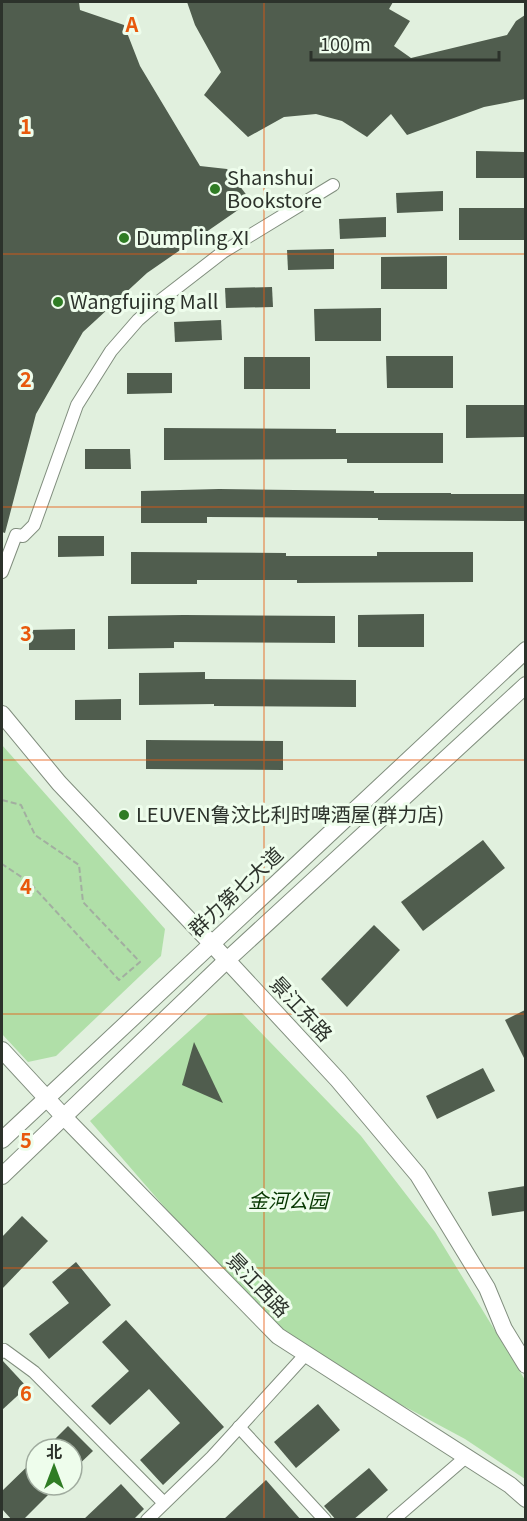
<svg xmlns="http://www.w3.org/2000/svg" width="527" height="1521" font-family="Georgia,'Noto Sans SC',serif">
<rect width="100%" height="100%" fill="#e1f0de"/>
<g fill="#b0dfa8">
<polygon points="2,745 165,929 161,956 56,1056 28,1062 2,1034"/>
<polygon points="242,1013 361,1136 435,1232 525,1380 525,1479 465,1439 385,1396 286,1334 232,1285 90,1121 208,1014"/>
</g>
<g fill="#505d4e">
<polygon points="2,2 79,2 80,10 124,25 140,66 200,166 227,169 251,201 147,273 83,332 36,414 5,533 2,532"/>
<polygon points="187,2 393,2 389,9 410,21 394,46 411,58 507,35 516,21 525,15 525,99 484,107 407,135 391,114 367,137 342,121 316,114 284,117 248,137 204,95 221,72 195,25"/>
<polygon points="476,151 525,152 525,178 476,178"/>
<polygon points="443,191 443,211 397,213 396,193"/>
<rect x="459" y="208" width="66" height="32"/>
<polygon points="386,217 386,237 340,239 339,219"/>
<polygon points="334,249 334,269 288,270 287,250"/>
<polygon points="447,256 447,289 381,289 381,257"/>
<polygon points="272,287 273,307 226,308 225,288"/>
<polygon points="381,308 381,341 315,341 314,309"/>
<polygon points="221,320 222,340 175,342 174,322"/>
<polygon points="386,356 453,356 453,388 387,388"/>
<rect x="244" y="357" width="66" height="32"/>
<polygon points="127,373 172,373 172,393 127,394"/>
<polygon points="466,405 525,405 525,437 466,438"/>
<polygon points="164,428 336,429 336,433 443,433 443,463 347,463 347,459 164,460"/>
<polygon points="85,449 130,449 131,469 85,469"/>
<polygon points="219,489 374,491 374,493 451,493 451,494 525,494 525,521 378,520 378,518 207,517 207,523 141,523 141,491"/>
<polygon points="58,536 104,536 104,556 58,557"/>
<polygon points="131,552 286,553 286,556 377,556 377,552 473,552 473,582 297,583 297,580 197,580 197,584 131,584"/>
<polygon points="424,614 424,647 358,647 358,615"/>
<polygon points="184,615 335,616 335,643 174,642 174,648 108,649 108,616"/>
<polygon points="75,629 75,650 29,650 29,630"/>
<polygon points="205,672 205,679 356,680 356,707 214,706 214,704 139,705 139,673"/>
<polygon points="121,699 121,720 75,720 75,700"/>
<polygon points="146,740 283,741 283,770 146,769"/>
<polygon points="483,840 505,868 423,931 401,902"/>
<polygon points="374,925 400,950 347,1007 321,979"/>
<polygon points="525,1010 525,1060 505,1020"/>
<polygon points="194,1042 223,1103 182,1085"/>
<polygon points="483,1068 495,1091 437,1119 426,1096"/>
<polygon points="525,1186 525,1211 492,1216 488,1192"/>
<polygon points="22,1216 48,1241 2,1289 2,1237"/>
<polygon points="76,1262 111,1305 49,1359 29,1334 69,1303 52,1282"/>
<polygon points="126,1320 224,1427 163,1485 140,1460 180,1423 149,1389 110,1425 91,1406 129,1371 102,1342"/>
<polygon points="2,1360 27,1387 2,1410"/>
<polygon points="318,1404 340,1430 296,1468 274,1442"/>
<polygon points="68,1426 93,1451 72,1471 72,1449 45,1449"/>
<polygon points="36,1458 36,1485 58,1485 23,1520 12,1520 2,1509 2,1491"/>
<polygon points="369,1468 388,1490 353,1520 336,1520 324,1506"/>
<polygon points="266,1480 301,1520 223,1520"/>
<polygon points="121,1484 144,1509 133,1520 83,1520"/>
</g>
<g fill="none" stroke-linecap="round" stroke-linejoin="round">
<g stroke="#818e7e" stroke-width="14">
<g id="minor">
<polyline points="2,572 16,535 23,536 34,525 77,405 111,351 138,320 161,300 223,252 333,185"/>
<polyline points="2,1352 4,1350 34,1372 164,1503"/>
<polyline points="239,1427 325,1520"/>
<polyline points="147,1520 212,1457 306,1354"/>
<polyline points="393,1520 466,1457"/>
</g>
</g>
<g stroke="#818e7e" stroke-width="18">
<g id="major">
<polyline points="2,714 59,783 211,943 338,1080 418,1175 487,1288 504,1329 526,1365"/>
<polyline points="2,1050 64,1117 278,1336 510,1485 526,1499"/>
<polyline points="2,1140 526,650"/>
<polyline points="2,1176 227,960 526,685"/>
</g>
</g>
<polyline stroke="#a2aea0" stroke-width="2" stroke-dasharray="6 3" stroke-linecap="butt" points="2,800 21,805 35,835 79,865 83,902 140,962 119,980 29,882 2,864"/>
<use href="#minor" stroke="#fff" stroke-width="12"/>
<use href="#major" stroke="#fff" stroke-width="16"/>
</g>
<path fill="none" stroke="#e8590c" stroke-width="1.5" stroke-opacity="0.55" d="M264,2V1520M2,254H526M2,507H526M2,760H526M2,1014H526M2,1268H526"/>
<g fill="#2f7c24" stroke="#eefdec" stroke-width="2">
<circle cx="215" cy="189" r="6"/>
<circle cx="124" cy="238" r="6"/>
<circle cx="58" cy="302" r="6"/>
<circle cx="124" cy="815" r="6"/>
</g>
<g text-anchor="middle" stroke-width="6" stroke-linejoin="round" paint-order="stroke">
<g font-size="20" fill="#2c322b" stroke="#eefdec" text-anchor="start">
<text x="227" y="185">Shanshui<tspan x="227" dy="23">Bookstore</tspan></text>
<text x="136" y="245">Dumpling XI</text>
<text x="70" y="309">Wangfujing Mall</text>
<text x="136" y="822">LEUVEN鲁汶比利时啤酒屋(群力店)</text>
</g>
<g font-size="20" fill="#2c322b" stroke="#eefdec">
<text transform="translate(236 892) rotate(-43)" y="7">群力第七大道</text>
<text transform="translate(301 1009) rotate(47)" y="7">景江东路</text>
<text transform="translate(258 1285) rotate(46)" y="7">景江西路</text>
</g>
<g font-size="20" font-style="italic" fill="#063701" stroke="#eefdec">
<text x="288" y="1208">金河公园</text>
</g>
</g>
<g font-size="20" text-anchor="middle" font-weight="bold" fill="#e8590c" stroke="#eefdec" stroke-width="6" stroke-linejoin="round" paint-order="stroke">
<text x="132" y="32">A</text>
<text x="26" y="134">1</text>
<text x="26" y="387">2</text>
<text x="26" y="641">3</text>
<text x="26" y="894">4</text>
<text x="26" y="1148">5</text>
<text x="26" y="1401">6</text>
</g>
<rect width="527" height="1521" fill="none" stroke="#2c322b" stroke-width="6"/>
<g transform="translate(54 1467)"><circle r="28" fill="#eefdec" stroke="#a0ac9f" stroke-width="1.5"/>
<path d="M0-4.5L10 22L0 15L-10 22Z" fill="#2f7c24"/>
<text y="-9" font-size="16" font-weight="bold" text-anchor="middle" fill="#2c322b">北</text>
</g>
<path d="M311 51v9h188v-9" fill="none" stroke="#2c322b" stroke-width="3"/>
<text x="320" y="51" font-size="18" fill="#2c322b" stroke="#eefdec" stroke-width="4.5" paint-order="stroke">100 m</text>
</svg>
